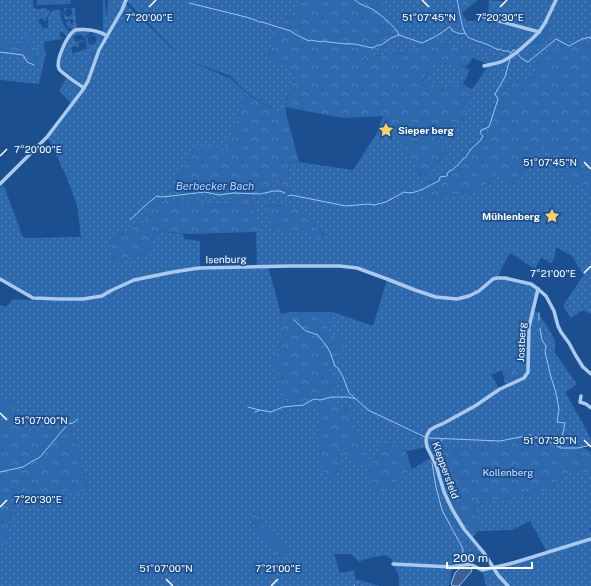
<svg xmlns="http://www.w3.org/2000/svg" width="591" height="586" font-family="'Public Sans',sans-serif">
<defs>
<pattern id="grass-dots" width="8" height="8" patternUnits="userSpaceOnUse"><rect width="8" height="8" fill="#2e69ad"/><path d="M2 2h.1M6 6h.1" fill="none" stroke="#4d80b9" stroke-width="1.8" stroke-linecap="round"/></pattern>
<pattern id="forest-crowns" width="20" height="18" patternUnits="userSpaceOnUse"><rect width="20" height="18" fill="#2e69ad"/><path d="M2 6a3 3 0 1 1 6 0M12 15a3 3 0 1 1 6 0" fill="none" stroke="#4d80b9"/></pattern>
</defs>
<rect width="100%" height="100%" fill="#1b4f8f"/>
<g fill="url(#grass-dots)" fill-rule="evenodd">
<path d="M0,0H33V8L38,9L46,8L47,10H50V11L45,22L42,18L38,21L43,28H48C47,22 48,14 52,11C54,9 57,10 59,10L60,11C62,20 61,25 69,31L70,33L67,36L61,31L59,35L62,39L44,42V48L30,47L28,42L24,41L21,45L8,44L0,42Z"/>
<polygon points="103,0 105,0 106,19 108,0 125,0 121,10 107,33 93,30 94,27 94,29 103,31"/>
<polygon points="127,0 300,0 297,16 285,17 279,33 267,56 296,74 285,106 287,117 247,93 230,76 182,58 127,1"/>
<path d="M383,0H456L457,9L455,19L460,22L467,21H479L488,18L489,0L507,2L508,0H591V39H586L559,47L541,60L531,77L507,85L493,107L491,116L479,132L472,148L449,173L431,180L423,186L430,201L449,195L472,193L479,190L499,173L509,186L514,181L532,158L546,146L569,178L591,193V314L583,310L571,318L563,306L580,280L584,276L572,256L556,247L555,256L552,263L541,258L535,269L510,253L497,278C511,279 526,281 538,289L533,311L537,312L547,326L555,340V353L577,384L565,392L586,429L591,440V444L583,446L582,447L529,441L453,450L435,455L432,457C439,473 443,491 451,507C459,524 473,538 484,553L470,564L452,567L449,586H399V576L393,564L392,559L385,555L365,559L359,562L351,554H334L336,559L338,568L340,573L354,570L355,579L380,586H0V550H2L10,520L14,499L88,488L70,426L23,433L11,400L0,403V305L6,307L13,299L31,300L58,301L97,298L103,297L122,286L110,291L109,290C107,291 104,293 101,295C88,300 55,298 39,297L33,296L0,277V187L4,186L23,238L81,237L77,205L66,176L48,138L84,90L89,81L100,51L126,4L182,58L230,78L247,94L227,149L196,150L184,165L172,189L174,195L187,194L202,184L230,188L231,205L164,200L149,204L150,217L130,230L120,232L110,243L113,262L148,253L157,231L183,234L184,239L200,241V266L180,271L217,267L263,266L257,265L256,233L259,232L251,195L264,194L281,178L282,193L290,195L288,164L299,162L353,170L377,133L393,125L415,167L421,177L432,172L447,151L432,137L429,129L450,125L462,119L472,89L489,65L500,62L445,44L430,41L404,53L365,57L402,35L383,13ZM551,12C550,23 550,38 538,44C534,45 529,45 525,45L539,32ZM471,36L509,50L508,54L469,41ZM269,204L296,208L326,236L271,227ZM268,266H340L357,268L387,279L373,326L333,312L327,330L345,344L334,361L329,372L335,382L329,395L288,409L273,365L283,337L281,314ZM502,370L528,372L524,378L490,396L499,388L491,375ZM325,403L340,408L345,406L348,411L367,462L363,466L352,459L338,448L339,467L333,479L324,475L318,437L320,405ZM398,424L402,425L420,434V437L397,428L396,427ZM383,444L396,445L406,451L427,447L432,457L412,469L377,495L369,472ZM256,512L286,551L278,557L250,518Z"/>
<path d="M65,8H69L66,9L64,13C67,20 75,15 71,9L72,8H75L76,23H77V27H84V28L89,29V27V29H73L67,26L66,22L70,21V24L73,23V19L65,20C64,16 62,12 65,8Z"/>
<path d="M76,31H89L90,33L83,38L82,34L74,36L75,42L83,40L84,41L78,43L79,47L75,46L72,47V53H74L86,49V47L87,46L85,39L90,35L91,36L88,37C85,48 99,47 96,37L92,35L93,32C97,32 103,33 104,38L98,50L102,42L103,36L102,34L95,32L93,34L95,36L99,35L101,37C101,41 99,46 97,49H95L83,84L68,72L64,63L61,64C61,53 64,36 76,31Z"/>
<path d="M0,51C6,52 18,54 22,59C23,60 25,64 25,65H37L36,53H46L39,84L0,80Z"/>
<polygon points="444,63 465,68 470,70 463,84 446,88 422,82 433,65"/>
<polygon points="67,77 81,89 71,103 59,91"/>
<polygon points="569,472 591,474 591,527 589,529 591,532 591,537 547,552 530,521 512,530 478,531 474,501 512,499 546,490"/>
<polygon points="591,539 591,586 486,586 482,570"/>
</g>
<g fill="url(#forest-crowns)">
<polygon points="300,0 383,0 383,13 402,35 366,57 404,53 430,41 445,44 501,62 489,65 473,58 465,68 444,63 433,65 422,81 446,88 463,84 472,89 463,119 450,125 429,129 432,137 447,151 432,172 422,177 415,167 393,125 377,133 383,116 343,118 285,107 296,74 267,56 279,33 285,17 297,16"/>
<polygon points="456,0 478,0 462,13 467,21 460,22 455,19 457,9"/>
<path d="M551,11C550,22 551,39 537,44C533,45 528,45 524,46L539,32Z"/>
<path d="M95,32L102,34L103,36C101,45 96,52 93,61C90,69 88,78 84,86H83L61,70L59,66L62,52L61,64L64,63L68,72L83,84L95,48L97,49C99,46 101,41 101,37L99,35L95,36L93,35L94,33Z"/>
<path d="M31,36L32,38L28,42L30,46L44,48L46,53H36L37,61L39,64L37,66L25,65C24,64 23,60 22,59C18,54 6,52 0,51V42L8,44L21,45L23,41H26Z"/>
<polygon points="471,36 509,50 508,54 469,41"/>
<polygon points="586,39 591,39 591,193 569,178 546,146 532,158 514,181 509,186 499,173 479,190 472,193 449,195 430,202 423,186 431,180 449,173 472,148 479,132 491,116 493,107 507,85 531,77 541,60 559,47"/>
<polygon points="247,94 287,117 299,162 288,164 290,195 282,194 281,178 264,194 251,195 259,232 190,234 157,231 148,253 113,262 110,243 120,232 130,230 149,217 149,204 164,200 231,205 230,188 202,184 187,194 174,195 172,189 184,165 196,150 227,148"/>
<polygon points="268,204 296,208 326,237 271,227"/>
<polygon points="290,312 333,312 327,330 345,344 334,361 329,372 335,382 329,395 288,409 273,365 283,337 281,314"/>
<polygon points="502,370 528,372 524,378 505,384"/>
<polygon points="11,400 23,433 70,425 88,489 14,499 10,520 2,551 0,550 0,403"/>
<polygon points="325,403 340,408 344,406 348,411 368,462 363,466 352,459 338,449 339,467 333,479 324,475 318,437 320,405"/>
<polygon points="398,424 402,425 420,435 419,437 397,428 396,427"/>
<polygon points="529,441 582,447 591,452 591,474 569,472 546,490 512,499 474,501 478,531 472,538 452,509 432,457 435,455 453,450"/>
<polygon points="383,444 396,445 406,451 412,469 377,495 369,472"/>
<polygon points="256,512 286,551 278,557 250,517"/>
</g>
<polygon fill="#2e69ad" points="37,0 71,0 71,4 37,5"/>
<polygon fill="#3c6290" stroke="#9cc4f0" points="461,567 470,567 472,571 459,586 453,586 451,584 455,573"/>
<g fill="none" stroke-linecap="round" stroke-linejoin="round">
<g stroke="#9cc4f0" stroke-width="1">
<path d="M355,0C360,5 366,6 372,9C379,13 397,28 399,35L422,43C431,39 441,34 449,27L452,29V31C456,32 460,35 465,33"/>
<path d="M457,0C460,10 461,31 468,37C471,39 475,40 477,41C484,43 492,46 498,50L500,49L503,51H509L510,53L512,52L513,50H515"/>
<path d="M189,3L246,17C250,19 255,19 259,22H262L284,29L291,31L293,33L309,41L310,40L322,42L323,41L328,42L347,44L349,43V44H355L372,48L378,45H381L391,38L399,35"/>
<polyline points="0,52 23,55 27,62 34,65"/>
<polyline points="517,53 521,58 528,62 556,39 569,46 582,39 590,37 591,39"/>
<path d="M288,196L291,195L346,206L368,204L374,205L386,202L404,192C415,196 429,185 439,181L440,177L447,176L448,172L452,170L458,165L463,159L466,157L471,149L480,141L483,136L480,133L481,130L489,127L498,99L495,94L505,77L510,59"/>
<path d="M130,220C139,212 147,203 157,196L162,197L205,192L219,195L233,193L260,194L274,191H280L285,193"/>
<polyline points="539,313 539,320"/>
<polyline points="294,320 306,331 318,335 327,347 330,352 335,366 338,368 343,377 349,393 355,398"/>
<polyline points="540,328 542,340 546,346 545,352 551,377 556,393 559,409 557,422 565,423 560,447"/>
<polyline points="248,407 259,410"/>
<polyline points="255,412 260,410 271,412 283,407 303,405 314,399 320,400 332,397 348,397 356,399 368,410 425,437"/>
<polyline points="429,438 500,441 530,435 539,436 560,448 578,448 591,445"/>
<polyline points="434,456 442,439"/>
<polyline points="432,463 436,487 442,510 463,549 462,561"/>
<polyline points="0,472 23,467 31,462 40,457 68,424 73,423 78,419"/>
<polyline points="354,585 355,586"/>
</g>
<g stroke="#a9c9ee" stroke-width="3.5">
<polyline points="481,16 539,32 545,23 556,0"/>
<path d="M484,66C490,64 497,64 503,61C514,56 530,41 539,32"/>
<path d="M84,88C78,84 63,74 59,69C55,61 67,35 75,30C85,29 98,30 107,36"/>
<polyline points="0,184 47,137 82,91 88,81 99,50 122,10 126,0"/>
<polyline points="0,279 33,298 58,299 83,299 102,296 110,291 134,280 173,272 199,268 291,266 340,266 357,268 387,279 415,290 436,297 457,299 469,296 479,291 493,279 497,278 505,278 531,284 538,289 546,296 554,311 558,326 561,332 569,343 576,356 583,367 591,374"/>
<polyline points="581,396 580,402 586,404 591,408"/>
<polyline points="393,564 452,567 470,564 482,570 513,563 591,539"/>
<polyline points="508,586 498,575 484,553 464,529 452,509 444,492 436,465 427,447 426,440 427,435 430,430 435,427 444,423 475,406 500,389 524,378 528,372 529,327 538,289"/>
</g>
</g>
<path fill="none" stroke="#fff" stroke-width="1.5" d="M422,0L429,7M149,7L156,0M500,7L507,0M0,156L7,149M584,162L591,169M584,273L591,266M0,413L7,420M584,440L591,447M0,507L7,500M166,579L173,586M271,586L278,579"/>
<defs>
<g id="sight-bare" transform="scale(1.2)"><path d="M0-6L1.8-2.2L6-1.7L2.9 1.2L3.7 5.4L0 3.3L-3.7 5.4L-2.9 1.2L-6-1.7L-1.8-2.2Z" fill="#ffd166" stroke="#1b4f8f" stroke-width="2.5" paint-order="stroke"/></g>
</defs>
<g fill-rule="evenodd">
<use href="#sight-bare" x="386" y="130"/>
<use href="#sight-bare" x="552" y="216"/>
</g>
<g text-anchor="middle" stroke-width="3.5" stroke-linejoin="round" paint-order="stroke">
<g font-size="10" font-weight="bold" fill="#fff" stroke="#1b4f8f" text-anchor="start">
<text x="398" y="134">Sieper berg</text>
<text x="540" y="220" text-anchor="end">Mühlenberg</text>
</g>
<g font-size="10" fill="#fff" stroke="#1b4f8f">
<text transform="translate(226 259) rotate(-1)" y="4">Isenburg</text>
<text transform="translate(521 342) rotate(-87)" y="4">Jostberg</text>
<text transform="translate(446 470) rotate(70)" y="4">Kleppersfeld</text>
</g>
<g font-size="10" fill="#cfe3fa" stroke="#1b4f8f">
<text x="508" y="476">Kollenberg</text>
</g>
<g font-size="11" font-style="italic" fill="#b5d3f5" stroke="#1b4f8f">
<text x="215" y="190">Berbecker Bach</text>
</g>
</g>
<g font-size="10" text-anchor="middle" fill="#fff" stroke="#1b4f8f" stroke-width="3.5" stroke-linejoin="round" paint-order="stroke">
<text x="149" y="21">7°20'00"E</text>
<text x="429" y="21">51°07'45"N</text>
<text x="500" y="21">7°20'30"E</text>
<text x="38" y="153">7°20'00"E</text>
<text x="550" y="166">51°07'45"N</text>
<text x="553" y="277">7°21'00"E</text>
<text x="41" y="424">51°07'00"N</text>
<text x="550" y="444">51°07'30"N</text>
<text x="38" y="503">7°20'30"E</text>
<text x="278" y="572">7°21'00"E</text>
<text x="166" y="572">51°07'00"N</text>
</g>
<path d="M447 562v6h85v-6" fill="none" stroke="#ffffff" stroke-width="2"/>
<text x="453" y="562" font-size="12" fill="#ffffff" stroke="#1b4f8f" stroke-width="3" paint-order="stroke">200 m</text>
</svg>
